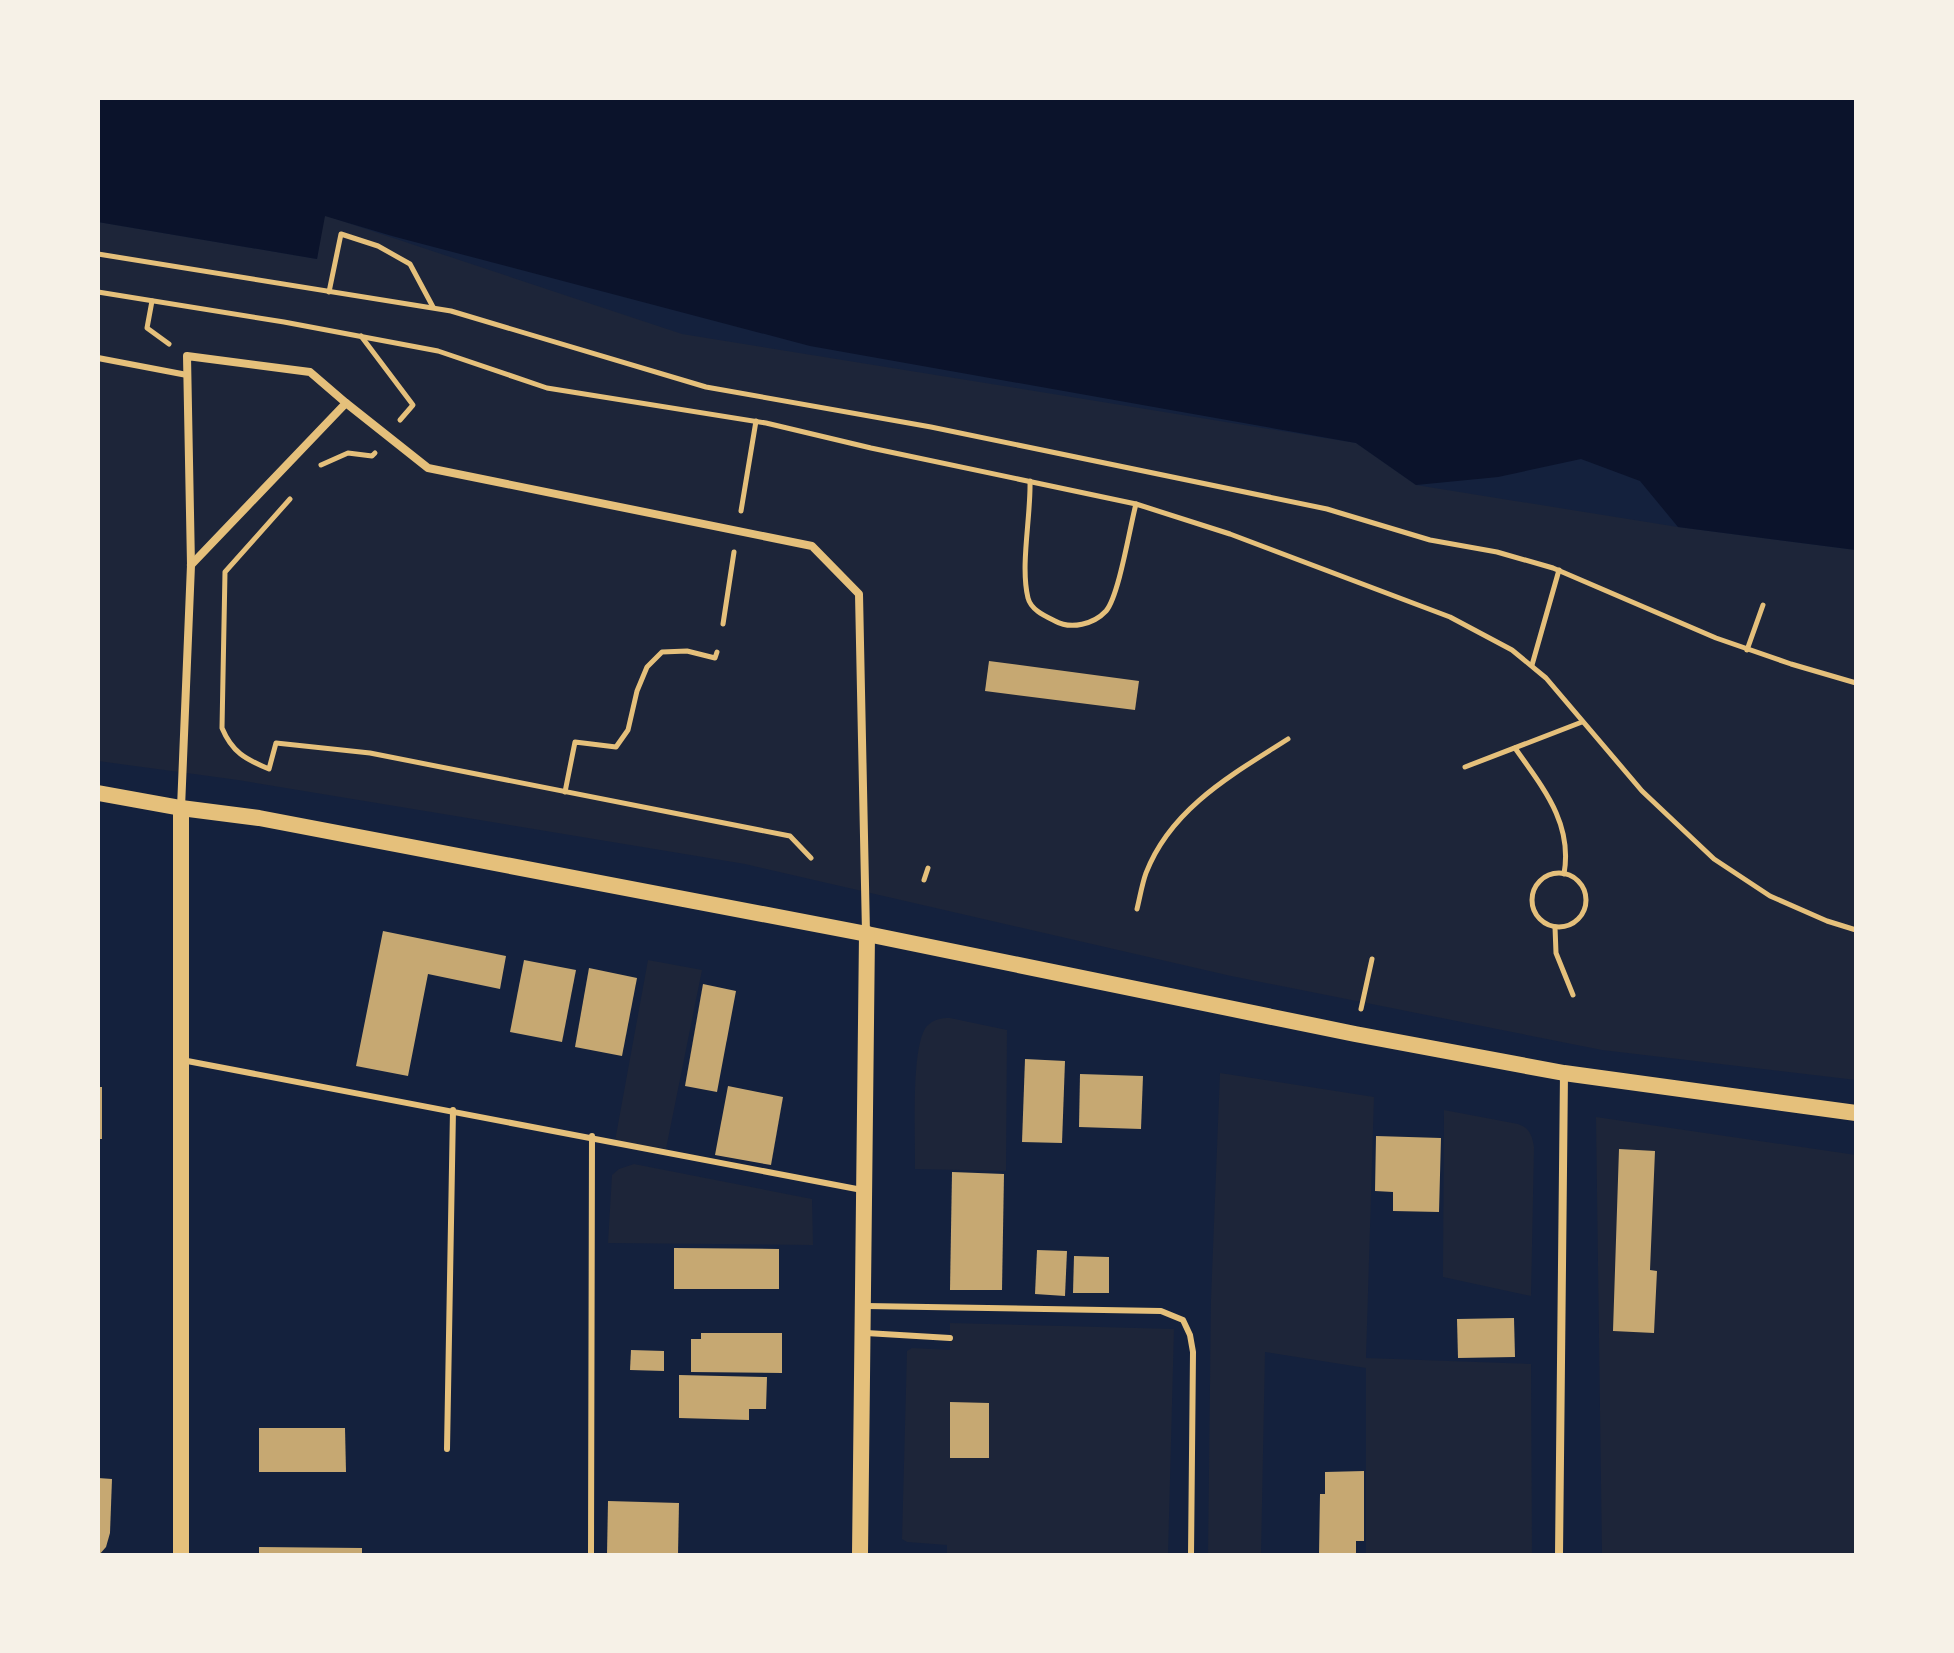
<svg xmlns="http://www.w3.org/2000/svg" width="1954" height="1653" font-family="Quicksand,sans-serif">
<rect width="100%" height="100%" fill="#14213d"/>
<g fill="#1d2539">
<polygon points="324,215 682,334 1356,443 1416,485 1678,527 1856,550 1856,1080 1602,1050 1231,976 745,864 238,780 98,761 98,222 317,259"/>
<polygon points="648,960 702,970 666,1149 615,1141"/>
<path d="M950,1018L1007,1030L1006,1171L915,1169C916,1138 910,1046 927,1026C934,1019 941,1018 950,1018Z"/>
<polygon points="1220,1073 1374,1097 1366,1358 1531,1364 1532,1555 1366,1555 1366,1368 1265,1352 1261,1555 1208,1555 1211,1299"/>
<path d="M1444,1110L1518,1124C1530,1128 1532,1136 1534,1147L1531,1296L1443,1277Z"/>
<polygon points="1596,1117 1856,1155 1856,1555 1602,1555"/>
<polygon points="634,1164 812,1199 813,1245 608,1243 612,1175 619,1169"/>
<polygon points="950,1323 1174,1329 1168,1555 947,1555 947,1545 907,1542 902,1539 907,1351 912,1348 950,1350"/>
</g>
<polygon fill="#0b132b" points="98,98 1856,98 1856,550 1678,527 1640,481 1581,459 1498,477 1416,485 1356,443 810,346 392,236 325,216 317,259 98,222"/>
<g fill="#c6a872">
<polygon points="989,661 1139,681 1135,710 985,691"/>
<polygon points="383,931 506,956 500,989 428,974 408,1076 356,1066"/>
<polygon points="524,960 576,970 562,1042 510,1032"/>
<polygon points="589,968 637,978 622,1056 575,1047"/>
<polygon points="703,984 736,991 717,1092 685,1086"/>
<polygon points="1025,1059 1065,1061 1062,1143 1022,1142"/>
<polygon points="1080,1074 1143,1076 1141,1129 1079,1127"/>
<polygon points="728,1086 783,1097 771,1165 715,1155"/>
<rect x="98" y="1087" width="4" height="52"/>
<polygon points="1376,1136 1441,1138 1439,1212 1393,1211 1393,1192 1375,1191"/>
<polygon points="1619,1149 1655,1151 1650,1270 1657,1271 1654,1333 1613,1331"/>
<polygon points="952,1172 1004,1174 1002,1290 950,1290"/>
<polygon points="674,1248 779,1249 779,1289 674,1289"/>
<polygon points="1037,1250 1067,1251 1065,1296 1035,1294"/>
<polygon points="1074,1256 1109,1257 1109,1293 1073,1293"/>
<polygon points="1514,1318 1515,1357 1458,1358 1457,1319"/>
<polygon points="701,1333 782,1333 782,1373 691,1372 691,1339 701,1339"/>
<polygon points="631,1350 664,1351 664,1371 630,1370"/>
<polygon points="679,1375 767,1377 766,1409 749,1409 749,1420 679,1418"/>
<polygon points="950,1402 989,1403 989,1458 950,1458"/>
<polygon points="259,1428 345,1428 346,1472 259,1472"/>
<polygon points="1364,1471 1364,1541 1356,1541 1356,1555 1319,1555 1320,1494 1325,1494 1325,1472"/>
<polygon points="98,1478 112,1479 110,1533 106,1547 99,1555"/>
<polygon points="608,1501 679,1503 678,1555 607,1555"/>
<polygon points="259,1547 362,1548 362,1555 259,1555"/>
</g>
<g fill="none" stroke-linecap="round" stroke-linejoin="round">
<g stroke="#e5c07b" stroke-width="5">
<polyline points="98,254 451,311 706,387 931,427 1327,509 1430,540 1497,552 1553,568 1716,638 1791,664 1856,683"/>
<polyline points="98,292 284,322 438,351 547,388 766,423 871,448 1136,504 1230,534 1450,617 1512,650 1546,678 1642,791 1714,859 1770,896 1827,921 1856,930"/>
<polyline points="329,292 341,234 378,246 410,264 433,307"/>
<polyline points="152,301 147,328 169,344"/>
<polyline points="361,336 413,405 400,420"/>
<polyline points="321,465 348,453 372,456 375,453"/>
<path d="M1030,481C1031,516 1020,566 1028,598C1031,610 1045,616 1055,621C1071,630 1094,624 1106,611C1119,596 1130,526 1136,504"/>
<path d="M290,499L225,572L222,728C232,752 245,759 269,769L276,743L370,753L790,836L811,858"/>
<polyline points="741,511 756,421"/>
<polyline points="723,624 734,552"/>
<polyline points="1747,650 1763,605"/>
<polyline points="1532,665 1559,570"/>
<path d="M1515,748C1543,788 1573,823 1564,874"/>
<polyline points="1465,767 1582,722"/>
<polyline points="565,792 575,742 616,747 628,730 637,691 647,667 662,652 687,651 715,658 717,652"/>
<circle cx="1559" cy="900" r="27"/>
<polyline points="924,880 928,868"/>
<path d="M1137,909C1140,897 1142,884 1146,873C1171,808 1233,774 1288,739"/>
<polyline points="1555,927 1556,953 1573,995"/>
<polyline points="1361,1009 1372,959"/>
</g>
<g stroke="#e5c07b" stroke-width="6">
<polyline points="98,358 187,375"/>
<polyline points="182,1060 862,1190"/>
<polyline points="866,1306 1161,1311 1183,1320 1190,1335 1193,1352 1191,1555"/>
<polyline points="866,1333 950,1338"/>
<polyline points="447,1449 453,1110"/>
<polyline points="591,1555 592,1136"/>
</g>
<g stroke="#e5c07b" stroke-width="8">
<polyline points="191,565 346,403 428,468 812,546 859,594 866,933"/>
<polyline points="181,808 191,565 187,356 310,372 346,403"/>
<polyline points="1559,1555 1564,1073"/>
</g>
<g stroke="#e5c07b" stroke-width="16">
<polyline points="98,793 181,808 259,818 867,934 1355,1034 1564,1073 1856,1113"/>
<polyline points="181,1555 181,808"/>
<polyline points="860,1555 867,934"/>
</g>
</g>
<rect width="1954" height="1653" fill="none" stroke="#f6f1e7" stroke-width="200"/>
</svg>
